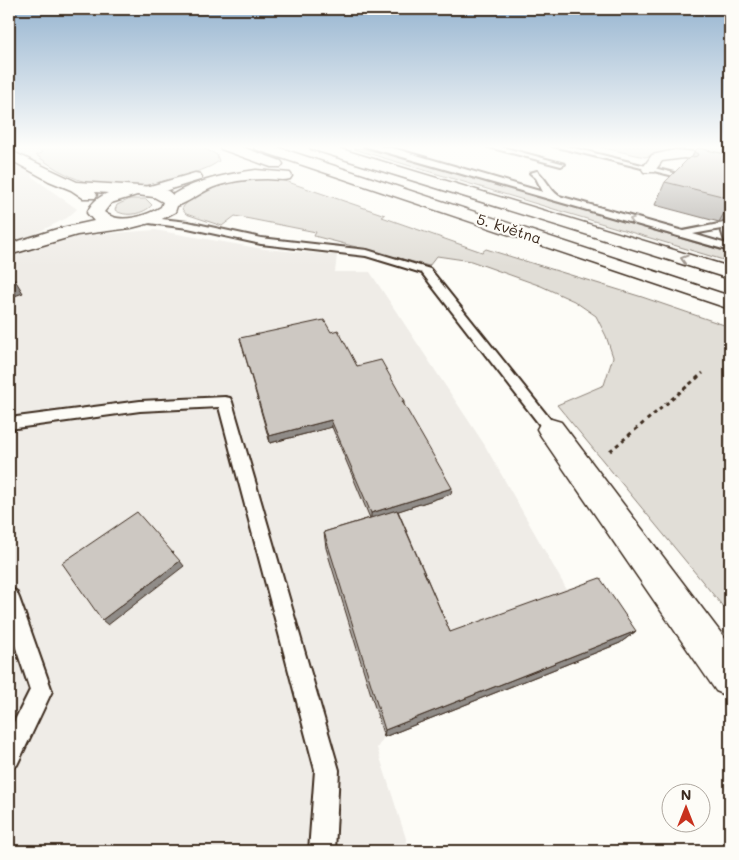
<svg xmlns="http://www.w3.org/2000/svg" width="739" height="860" font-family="Mali,sans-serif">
<rect width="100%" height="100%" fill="#fdfcf7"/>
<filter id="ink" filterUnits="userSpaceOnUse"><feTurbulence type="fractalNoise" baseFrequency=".02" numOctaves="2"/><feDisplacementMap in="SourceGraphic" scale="10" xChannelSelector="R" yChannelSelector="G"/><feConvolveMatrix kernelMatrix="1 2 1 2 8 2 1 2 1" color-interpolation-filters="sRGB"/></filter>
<g filter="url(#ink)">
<polygon fill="#efece7" points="9,146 61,146 58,158 31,176 77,209 67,218 26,238 25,248 75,236 155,230 264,249 337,255 335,272 370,272 484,444 571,597 620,643 384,737 377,748 410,851 9,851"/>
<g fill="#e1ded7" stroke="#8e847a">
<path d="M35,146H200L217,155L219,161C209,169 195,172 183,176C146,189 102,193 66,174C55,169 46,162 36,155L42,153Z"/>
<polygon points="595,146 730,146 730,156 668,152 645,157"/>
<polygon points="358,148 407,158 730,253 730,262 354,149"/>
<path d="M249,178L275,179L288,182L385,215L382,217L482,252L486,249L642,297L730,327V615L557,405L604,385L613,357L606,336L596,316L574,301L541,286L471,261L437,256L429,266L314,236L316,232L235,216L222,226L186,214L182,209C192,191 230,181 249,178Z"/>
<path d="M130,199H146L152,205C144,214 125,218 115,210L117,205Z"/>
</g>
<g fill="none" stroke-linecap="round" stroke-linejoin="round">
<g stroke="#3b2a1e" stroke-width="4">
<g id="service">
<path d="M364,146H379L396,149L543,192L536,178L530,173L537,171C546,178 549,189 559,196L683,231L729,222L730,244L725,241L721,229L693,234L730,245V251Z"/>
<polygon points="485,146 498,146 565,164 561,166"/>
<polygon points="553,146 566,146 686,176 682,178"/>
<polygon points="144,217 188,222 261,238 367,250 430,269 558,429 556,433 551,435 546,433 422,273 366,256 261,244 188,228 141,222 141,218"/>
<polygon points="225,397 230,398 232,402 339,770 335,851 309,851 315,770 219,407 140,411 9,429 9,418 140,401"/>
<polygon points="9,588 16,591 19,598 52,691 17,765 9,769 9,732 30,690 9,627"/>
</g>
</g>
<g stroke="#3b2a1e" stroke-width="3">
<g id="minor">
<path d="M9,150L77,182L155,187L168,191L179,200L175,212L158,221L131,228L77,235L9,255V244L57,229L94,221L87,213C91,203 98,197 108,193L95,192L97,195L95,198H83L71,190L49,181L9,159ZM137,195L154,197L163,202L161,207C146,216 119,225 104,212L111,203Z"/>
<polygon points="675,150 730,155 730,163 684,158 662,161 654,172 644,172 642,169 652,155"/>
<polygon points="551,419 561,422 730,645 730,697 716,691 541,436 537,429 541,422"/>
</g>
</g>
<g stroke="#3b2a1e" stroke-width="3">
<g id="secondary">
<polygon points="220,146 239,146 281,161 283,164 281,167 271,167 221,149"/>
<polygon points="254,146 274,146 730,296 730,309 255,149"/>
<path d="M256,170L290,173L292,176L290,179C282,181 275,179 267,179C249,179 231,181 214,187C200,192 178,211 165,207L163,204C178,183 232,173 256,170Z"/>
<polygon points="195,173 200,174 202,177 200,180 148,196 143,194 140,191 143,188"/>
</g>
</g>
<g stroke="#3b2a1e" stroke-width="3">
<polygon id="trunk" points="310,146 331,146 730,267 730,279 311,149"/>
</g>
<polyline stroke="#3b2a1e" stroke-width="3" stroke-dasharray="4 4" stroke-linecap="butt" points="610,451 703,373"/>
<use href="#service" fill="#fdfcf7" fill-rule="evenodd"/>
<use href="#minor" fill="#fdfcf7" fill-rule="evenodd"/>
<use href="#secondary" fill="#fdfcf7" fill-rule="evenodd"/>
<use href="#trunk" fill="#fdfcf7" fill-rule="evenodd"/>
</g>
<g fill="#b0aca7" stroke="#3b2a1e">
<polygon points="694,152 730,155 730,221 719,222 655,205 665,182 692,157"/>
<polygon points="331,332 357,366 404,401 404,405 451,494 398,511 450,632 636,631 620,643 384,737 326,548 324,532 370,518 332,427 270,443 240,338"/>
</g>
<g fill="#908c88" stroke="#3b2a1e">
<polygon points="730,202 730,220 719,222"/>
<polygon points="15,280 23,293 9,298 9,282"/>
<polygon points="331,420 332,427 270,443 269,436"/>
<polygon points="452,488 451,494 371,520 371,513"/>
<polygon points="180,561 184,566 108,625 102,620"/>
<polygon points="636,631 620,643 384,737 385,730"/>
</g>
<g fill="#cdc8c2" stroke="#3b2a1e">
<polygon points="698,148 730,155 730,198 665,182 689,158 697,156 698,154 694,152"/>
<polygon points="9,273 15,280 9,282"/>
<polygon points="324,320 331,332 338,330 357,366 381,360 404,401 402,401 452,488 371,513 331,420 269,436 240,338"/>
<polygon points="397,510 450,632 600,578 636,631 385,730 324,532"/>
<polygon points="137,512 180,561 102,620 62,563"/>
</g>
<defs><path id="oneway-chevron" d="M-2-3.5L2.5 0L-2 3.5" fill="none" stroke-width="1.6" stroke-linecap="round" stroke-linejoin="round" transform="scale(1.25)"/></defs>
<g stroke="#9c938a">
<use href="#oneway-chevron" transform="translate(633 220) rotate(-164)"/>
<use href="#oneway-chevron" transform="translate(684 259) rotate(-163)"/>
</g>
</g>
<linearGradient id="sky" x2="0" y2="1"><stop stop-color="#96b4d0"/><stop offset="0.55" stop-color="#fefefb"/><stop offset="1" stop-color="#fefefb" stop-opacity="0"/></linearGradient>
<rect width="739" height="267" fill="url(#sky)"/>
<g text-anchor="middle" stroke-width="4.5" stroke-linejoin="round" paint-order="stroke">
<g font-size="15" fill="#3b2a1e" stroke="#fdfcf7">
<text transform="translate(509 229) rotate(18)" y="5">5. května</text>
</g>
</g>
<rect width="739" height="860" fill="none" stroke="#fdfcf7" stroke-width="30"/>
<rect x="15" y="15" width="709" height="830" fill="none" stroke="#3b2a1e" stroke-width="2" filter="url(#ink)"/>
<g transform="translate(686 808)"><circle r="24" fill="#fdfcf7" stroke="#afa8a0"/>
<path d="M0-4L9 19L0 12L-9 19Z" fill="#c8321e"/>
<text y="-8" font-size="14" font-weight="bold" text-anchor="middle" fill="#3b2a1e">N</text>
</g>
</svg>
